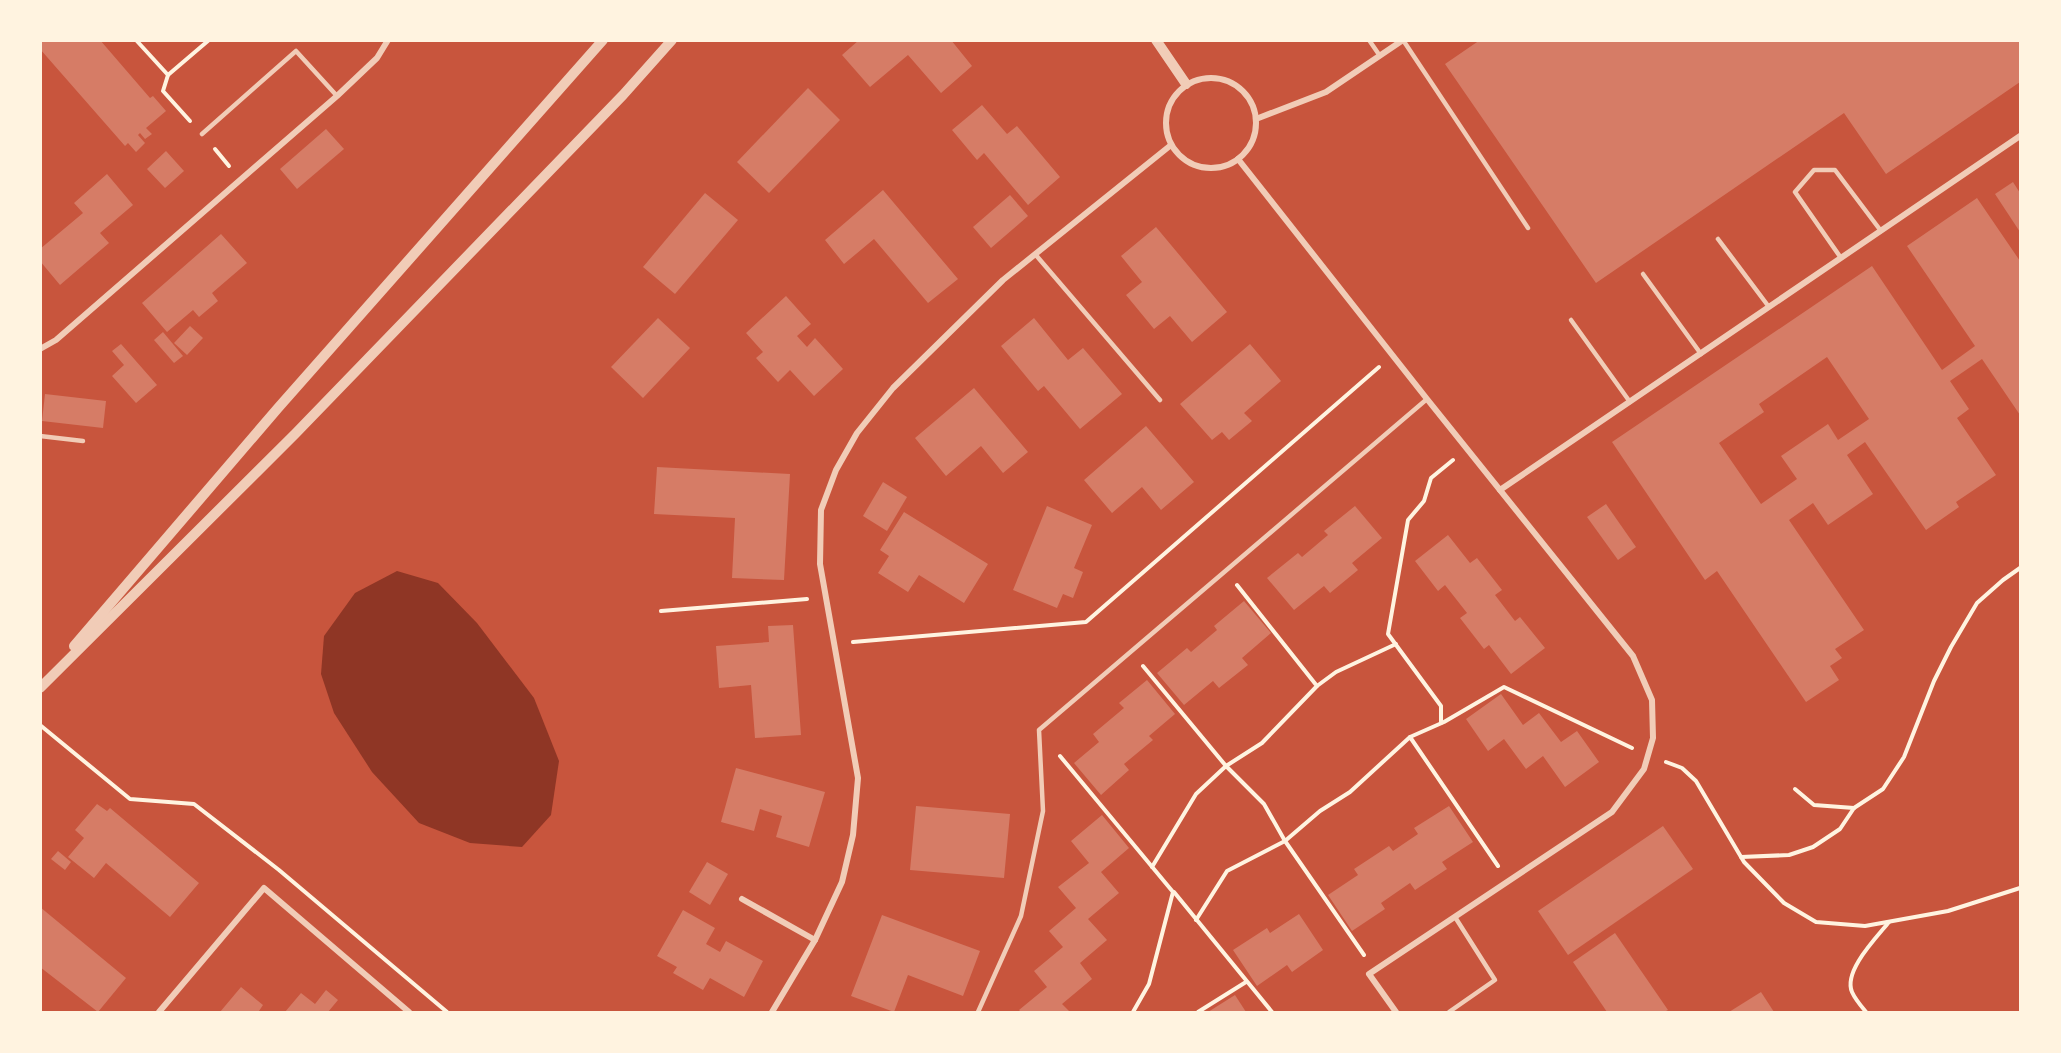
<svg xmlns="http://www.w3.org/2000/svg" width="2061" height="1053" font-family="Helvetica,sans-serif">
<rect width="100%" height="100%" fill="#c8553d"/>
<polygon fill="#8f3625" points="397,571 438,583 477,623 534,698 559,761 551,815 522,847 470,843 419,823 372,772 334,713 321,674 324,636 355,593"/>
<g fill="#d67c66" fill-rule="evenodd">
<polygon points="40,40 100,40 150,98 153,96 166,111 146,128 152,134 145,139 140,133 138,135 145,143 136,152 128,143 125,146 40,49"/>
<polygon points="859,40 951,40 972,66 941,93 908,55 870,87 842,55"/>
<polygon points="1480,40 2020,40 2020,82 1886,174 1844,113 1596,283 1445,64"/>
<polygon points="808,88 840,120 769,193 737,162"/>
<polygon points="982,105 1007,134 1017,126 1060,177 1028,205 984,153 977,160 952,130"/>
<polygon points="326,129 344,149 297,189 280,169"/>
<polygon points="166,151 184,171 165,188 147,169"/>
<polygon points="107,174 133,205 100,233 109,243 60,285 40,261 40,249 83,213 74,203"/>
<polygon points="2013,182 2020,193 2020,232 1995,194"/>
<polygon points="883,190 958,279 928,303 874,239 844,264 825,240"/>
<polygon points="705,193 738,220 675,294 643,267"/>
<polygon points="1010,195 1028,216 991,248 973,227"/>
<path d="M1977,198L2020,261V415L1982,359L1950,381L1969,409L1957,418L1996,475L1956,502L1959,507L1926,530L1865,442L1847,455L1873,494L1828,525L1813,503L1789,520L1864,630L1835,649L1842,658L1830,666L1839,680L1806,702L1717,571L1705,580L1612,442L1872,266L1942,370L1975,346L1907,246ZM1827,357L1869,419L1838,440L1828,424L1781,456L1797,479L1761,504L1719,443L1764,412L1759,404Z"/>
<polygon points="1156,227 1227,312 1192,342 1170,316 1154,329 1126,295 1142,282 1121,256"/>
<polygon points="221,234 247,263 212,293 218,301 199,317 193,310 167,332 142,303"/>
<polygon points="786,296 811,324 797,336 807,347 815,338 843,369 814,396 790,370 778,382 756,358 763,352 746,333"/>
<polygon points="658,318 690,348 643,398 611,367"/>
<polygon points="1034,318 1068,360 1083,348 1122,394 1080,429 1044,386 1038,391 1001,346"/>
<polygon points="190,326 203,338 187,355 174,343"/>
<polygon points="163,332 183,356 174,363 154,340"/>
<polygon points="121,344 157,385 136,403 112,376 124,365 112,351"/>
<polygon points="1250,344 1281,381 1244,413 1252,421 1229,440 1222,432 1212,440 1180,404"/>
<polygon points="974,388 1028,452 1003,473 981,446 946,476 915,438"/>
<polygon points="45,394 106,401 103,428 42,421"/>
<polygon points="1146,426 1194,482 1161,510 1142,487 1112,513 1084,480"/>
<polygon points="657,467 790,474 784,580 732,578 735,518 654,514"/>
<polygon points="883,482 907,497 887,531 863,516"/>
<polygon points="1606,504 1636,547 1618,560 1587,517"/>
<polygon points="1047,506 1092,525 1074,568 1083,572 1073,598 1063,594 1057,608 1013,590"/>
<polygon points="1355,506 1382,538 1352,563 1358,570 1330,593 1324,586 1294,610 1267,578 1298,553 1302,557 1328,535 1324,531"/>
<polygon points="904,512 988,564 964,603 919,575 908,592 878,573 889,556 880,550"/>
<polygon points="1448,535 1470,563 1477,558 1502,590 1495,595 1515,621 1520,617 1545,648 1511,674 1489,645 1484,649 1460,618 1467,613 1445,585 1438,591 1415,561"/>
<polygon points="1244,601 1271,633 1242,658 1248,665 1219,688 1213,681 1184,705 1157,673 1187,648 1191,652 1217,630 1214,626"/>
<polygon points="793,625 801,735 755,738 751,685 719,688 716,646 769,642 768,626"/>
<polygon points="1147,680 1175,714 1149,736 1153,740 1124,764 1129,770 1101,795 1074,763 1099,742 1093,734 1124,708 1119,703"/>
<polygon points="1501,694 1523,725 1539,713 1561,742 1577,731 1599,762 1565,787 1543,756 1526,769 1504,739 1488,751 1466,719"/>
<polygon points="736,768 825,792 809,847 776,837 782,816 760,809 754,831 721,822"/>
<polygon points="97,804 107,811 110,808 199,883 170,917 106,863 94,878 68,857 84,838 75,830"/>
<polygon points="916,806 1010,814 1004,878 910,870"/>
<polygon points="1449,806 1473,842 1442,862 1447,869 1415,890 1410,883 1381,903 1385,909 1352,931 1328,895 1358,875 1354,869 1389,846 1393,851 1418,834 1414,828"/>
<polygon points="1102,815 1129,848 1101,872 1119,893 1088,919 1107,940 1080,963 1092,979 1062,1004 1070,1012 1021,1012 1019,1010 1047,987 1034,971 1063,947 1049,931 1076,908 1058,887 1089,863 1071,841"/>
<polygon points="1663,826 1693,869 1568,955 1538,911"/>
<polygon points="58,851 71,862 65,870 51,859"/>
<polygon points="707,862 728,874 710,905 689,892"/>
<polygon points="40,907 126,978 98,1012 40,967"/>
<polygon points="683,910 715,928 706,944 720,952 726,941 763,961 744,997 710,978 703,990 673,973 677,967 657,956"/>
<polygon points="1299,914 1323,950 1292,972 1287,965 1257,986 1233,950 1267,928 1270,933"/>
<polygon points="882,915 980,951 963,996 908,975 894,1012 851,996"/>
<polygon points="1615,933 1668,1010 1664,1012 1607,1012 1573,962"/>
<polygon points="241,987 263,1005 259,1011 261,1012 220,1012"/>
<polygon points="326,990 338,1000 328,1012 285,1012 301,993 315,1004"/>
<polygon points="1761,992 1774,1012 1729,1012"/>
<polygon points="1235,995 1246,1012 1208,1012"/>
</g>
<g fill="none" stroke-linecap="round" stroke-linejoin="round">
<g stroke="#fff3e0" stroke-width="4">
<polyline points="136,40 168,75"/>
<polyline points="190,121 163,91 168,75 209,40"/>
<polyline points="215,149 229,166"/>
<polyline points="661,611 807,599"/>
<polyline points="853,642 1086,622 1379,367"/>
<polyline points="1143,666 1226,766 1264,804 1285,841 1364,955"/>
<polyline points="1317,686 1336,672 1396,644"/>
<polyline points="1441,723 1441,706 1388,634 1408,520 1424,501 1431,478 1453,460"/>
<polyline points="40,725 130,799 194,804 279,870 447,1012"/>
<polyline points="1410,737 1444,722 1504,687 1632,748"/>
<polyline points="1060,756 1173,892 1149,984 1133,1012"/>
<polyline points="1666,762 1682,768 1696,781 1744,862 1784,903 1816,922 1865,926 1948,911 2020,888"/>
<polyline points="1795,789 1814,805 1854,808"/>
<polyline points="1741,857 1789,855 1813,847 1840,829 1854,808 1883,789 1904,757 1934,681 1951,647 1977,603 2003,580 2020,568"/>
<polyline points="1152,867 1196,794 1226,766 1262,743 1317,686 1237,585"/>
<polyline points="1174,892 1272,1012"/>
<polyline points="1196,920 1227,871 1285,841 1320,811 1350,792 1410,737 1498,866"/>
<polyline points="1198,1012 1246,982"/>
<path d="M1866,1012C1861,1006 1855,999 1852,992C1843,971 1877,937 1889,922"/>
</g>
<g stroke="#f1ccb7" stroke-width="4.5">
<polyline points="1369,40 1380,56"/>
<polyline points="1403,40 1528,228"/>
<polyline points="202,134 296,51 337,96"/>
<polyline points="1718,239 1769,307"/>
<polyline points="1035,254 1160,400"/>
<polyline points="1841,258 1795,192 1814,170 1835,170 1881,231"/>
<polyline points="1643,274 1701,354"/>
<polyline points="1571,320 1630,402"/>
<polyline points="40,436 83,441"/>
<polyline points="978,1012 1021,916 1043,811 1039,730 1427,399"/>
<polyline points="1449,1012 1495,980 1455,917"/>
</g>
<g stroke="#f1ccb7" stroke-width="6">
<circle cx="1211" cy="123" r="45"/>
<polyline points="1256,119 1326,92 1403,40"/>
<polyline points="1238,159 1427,399 1633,656 1652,700 1653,738 1644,769 1612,812 1369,974 1396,1012"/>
<polyline points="40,349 56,340 337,96 377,58 388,40"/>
<polyline points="1500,490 2020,136"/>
<polyline points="742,899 815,940"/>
<polyline points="159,1012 264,888 409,1012"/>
<polyline points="772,1012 815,940 842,882 853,835 858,778 820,564 821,510 836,470 857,433 893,388 1003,280 1171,145"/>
</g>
<g stroke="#f1ccb7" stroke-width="10">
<polyline points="1156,40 1186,84"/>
<polyline points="74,646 278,408 603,40"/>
<polyline points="40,688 295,434 623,95 672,40"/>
</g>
</g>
<rect width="2061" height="1053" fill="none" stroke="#fff3e0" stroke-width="84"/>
</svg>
